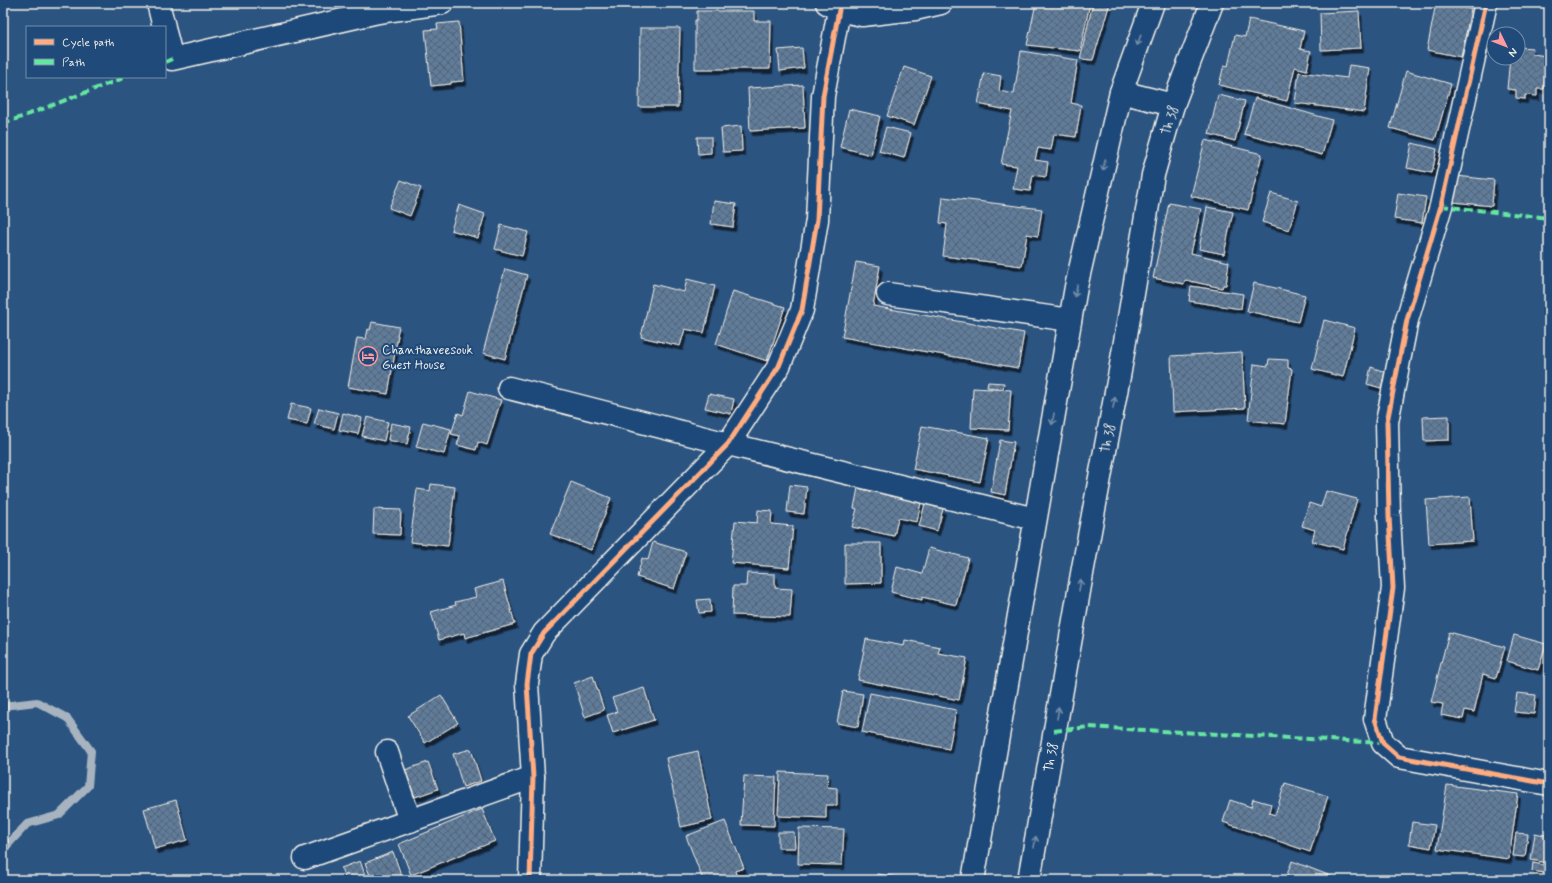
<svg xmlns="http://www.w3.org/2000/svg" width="1552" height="883" font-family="Mynerve,sans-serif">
<defs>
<pattern id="building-cross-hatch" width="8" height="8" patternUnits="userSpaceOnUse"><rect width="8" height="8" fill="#5e7b9a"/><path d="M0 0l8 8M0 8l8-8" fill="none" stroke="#556474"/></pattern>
<filter id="shadow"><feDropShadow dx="2.5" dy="4.5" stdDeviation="0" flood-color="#0009"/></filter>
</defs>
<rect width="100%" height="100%" fill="#2c5481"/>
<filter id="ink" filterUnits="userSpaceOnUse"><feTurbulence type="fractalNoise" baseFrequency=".025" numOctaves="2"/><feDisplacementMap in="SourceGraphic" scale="8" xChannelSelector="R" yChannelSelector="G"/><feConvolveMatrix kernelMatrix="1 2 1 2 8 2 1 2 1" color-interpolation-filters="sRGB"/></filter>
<g filter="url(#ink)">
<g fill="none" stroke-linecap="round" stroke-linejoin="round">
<polyline stroke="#a7b4c0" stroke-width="8" points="3,706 37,702 67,718 91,751 88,786 59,815 27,824 3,850"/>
</g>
<g fill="url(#building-cross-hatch)" stroke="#f4f1e8" filter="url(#shadow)">
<polygon points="1036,3 1090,3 1080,51 1027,45"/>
<polygon points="1093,3 1110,3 1093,60 1080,59"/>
<polygon points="1436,3 1471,9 1461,57 1427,50"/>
<polygon points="697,11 754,11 754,21 771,21 770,69 695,69 695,20 697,20"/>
<polygon points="1359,11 1361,48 1321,50 1320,13"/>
<polygon points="1249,19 1304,31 1300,49 1311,51 1307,70 1295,67 1287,101 1219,85 1224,65 1228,66 1235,35 1245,37"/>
<polygon points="459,22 464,81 451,82 451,84 431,86 425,30 438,29 437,24"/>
<polygon points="640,28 680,28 678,107 639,107"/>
<polygon points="1518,47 1533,48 1532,54 1547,56 1544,89 1537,89 1537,96 1525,95 1525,99 1516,98 1516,90 1507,89 1510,58 1518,58"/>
<polygon points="802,48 804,68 780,71 778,50"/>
<polygon points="1021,51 1078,60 1071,103 1081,105 1076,137 1054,134 1051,150 1038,148 1035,160 1048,162 1046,177 1033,175 1030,191 1013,189 1017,166 1001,164 1012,111 978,104 984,73 1001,76 999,91 1014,94"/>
<polygon points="1349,65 1370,68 1364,112 1295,103 1299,72 1347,78"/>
<polygon points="904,67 931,76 914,125 887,116"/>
<polygon points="1406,71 1451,84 1435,140 1390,128"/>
<polygon points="803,85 805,128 750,131 748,88"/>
<polygon points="1218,95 1245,101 1235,141 1209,134"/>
<polygon points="1255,98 1332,120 1322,155 1244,134"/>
<polygon points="849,109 880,116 871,155 840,147"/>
<polygon points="741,126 742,151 723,152 721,128"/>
<polygon points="886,127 911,133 904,158 879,151"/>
<polygon points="697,137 711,137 711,153 698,154"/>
<polygon points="1205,140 1262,154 1248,210 1191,196"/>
<polygon points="1412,143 1437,149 1432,173 1407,168"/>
<polygon points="1456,176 1494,180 1492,206 1453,202"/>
<polygon points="401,180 421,188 410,216 389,208"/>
<polygon points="1271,193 1298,201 1289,230 1262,222"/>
<polygon points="1398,193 1426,197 1422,223 1394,219"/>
<polygon points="943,197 1042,209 1038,236 1027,234 1022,266 943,256 947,224 940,223"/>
<polygon points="714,201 736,204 733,227 711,224"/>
<polygon points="1169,203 1201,209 1191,253 1229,262 1226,285 1223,285 1222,288 1185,280 1184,284 1153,278"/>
<polygon points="459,205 485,214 478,238 451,230"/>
<polygon points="1207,207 1233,212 1224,254 1199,249"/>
<polygon points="501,225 528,232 522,256 495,249"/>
<polygon points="856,262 880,266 873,306 1024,333 1018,368 842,337"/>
<polygon points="505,269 527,275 505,359 483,353"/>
<polygon points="687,279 715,286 704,333 685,329 680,346 641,337 653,284 684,292"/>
<polygon points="1254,283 1305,295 1298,322 1247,311"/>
<polygon points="1191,286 1243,294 1241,309 1189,301"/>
<polygon points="733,291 785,307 767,361 716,344"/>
<polygon points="1324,320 1355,328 1343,377 1312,369"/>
<polygon points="372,322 399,327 397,335 398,335 388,394 348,387 357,338 366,339 368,329 370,330"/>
<polygon points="1242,352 1245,408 1173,412 1171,356"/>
<polygon points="1269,359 1288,360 1288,368 1292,369 1285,424 1248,420 1254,364 1268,366"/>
<polygon points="1371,367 1385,372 1381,388 1367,384"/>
<polygon points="988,382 1004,383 1003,389 987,387"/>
<polygon points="973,388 1011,390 1008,430 971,428"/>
<polygon points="470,391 501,400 487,445 478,442 476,450 457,445 460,436 451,434 458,413 463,415"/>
<polygon points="709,394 734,399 731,414 705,408"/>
<polygon points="291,404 311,408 307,424 287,420"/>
<polygon points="319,408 338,413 334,429 314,424"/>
<polygon points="343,413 362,418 358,434 339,430"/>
<polygon points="1449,416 1449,440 1424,441 1423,417"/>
<polygon points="367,417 388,422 384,441 362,436"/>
<polygon points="423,422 451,429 444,454 416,447"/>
<polygon points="391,423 411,427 407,444 388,440"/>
<polygon points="922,426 989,438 980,482 913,469"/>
<polygon points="1000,440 1014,442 1005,495 991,492"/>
<polygon points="571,482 611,498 591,550 550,534"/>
<polygon points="431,484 455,487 448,546 410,542 417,489 430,491"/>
<polygon points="790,485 807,487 804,514 787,512"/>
<polygon points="858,488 921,502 917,522 898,518 894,536 852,527 857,509 854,508"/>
<polygon points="1326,491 1357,499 1343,549 1312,541 1315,530 1302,526 1309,503 1321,507"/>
<polygon points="1470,497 1473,541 1429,544 1426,500"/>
<polygon points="925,504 943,509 937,531 919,526"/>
<polygon points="374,509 401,510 400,535 373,534"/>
<polygon points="758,510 772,511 771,524 793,526 789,568 731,563 735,521 757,523"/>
<polygon points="653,542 686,552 674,589 637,577 642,558 648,560"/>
<polygon points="845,543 881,543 881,583 845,584"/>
<polygon points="929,548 968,558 956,605 922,597 922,600 891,592 897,567 922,574"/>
<polygon points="747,573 775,574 775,588 792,589 790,617 732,615 733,586 746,586"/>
<polygon points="503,581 515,624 465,638 464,633 439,640 431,612 456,605 455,602 476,597 474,589"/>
<polygon points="710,599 711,612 699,613 697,600"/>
<polygon points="1449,632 1505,647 1496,678 1483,674 1474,712 1465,710 1463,719 1441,715 1443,704 1431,702"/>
<polygon points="1514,635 1546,644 1538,670 1507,661"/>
<polygon points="866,639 904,646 905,640 940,647 938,653 967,658 959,700 858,680"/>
<polygon points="1549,649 1549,677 1544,676"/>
<polygon points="593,676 604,710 585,717 574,683"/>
<polygon points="644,688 654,720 613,733 607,715 617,712 612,698"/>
<polygon points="843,691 863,694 858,727 837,723"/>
<polygon points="870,693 956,710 949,749 862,732"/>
<polygon points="1517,693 1536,695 1534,714 1514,712"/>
<polygon points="441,695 458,723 425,743 408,716"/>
<polygon points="471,749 481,781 463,787 453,754"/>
<polygon points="698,751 712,820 681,827 666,758"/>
<polygon points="428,762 438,789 415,797 405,770"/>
<polygon points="780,772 828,774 827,787 837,788 837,805 826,805 826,818 778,816"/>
<polygon points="744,776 776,777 774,826 741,825"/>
<polygon points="1285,783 1328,796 1310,852 1223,822 1230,800 1251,807 1253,799 1271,804 1269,813 1275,815"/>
<polygon points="1447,785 1518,794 1509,859 1437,849"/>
<polygon points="176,800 187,840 155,849 144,809"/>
<polygon points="482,809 495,841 411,875 399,844"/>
<polygon points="725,821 744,868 735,871 738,880 703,880 686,836"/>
<polygon points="1412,822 1435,825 1431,848 1409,844"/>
<polygon points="799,828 844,829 842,865 798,864"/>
<polygon points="778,832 794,832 795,848 778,848"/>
<polygon points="1516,833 1528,834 1525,857 1513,856"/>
<polygon points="1535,833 1549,836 1549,863 1531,860"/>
<polygon points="393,852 403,880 372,880 365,863"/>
<polygon points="360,861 367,880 346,880 341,868"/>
<polygon points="1292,861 1341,880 1285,880"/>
<polygon points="1533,863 1549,866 1549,874 1532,871"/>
<polygon points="877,874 917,880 876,880"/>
</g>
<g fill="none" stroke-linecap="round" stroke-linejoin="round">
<g stroke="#f4f1e8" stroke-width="25">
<g id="minor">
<polyline points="158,3 164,27"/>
<polyline points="827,3 839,10 862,15 915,9 941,3"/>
<polyline points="1486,3 1441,206 1407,320 1387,422 1389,516 1393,588 1375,719 1383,743 1399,757 1549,784"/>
<polyline points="165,32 172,59 378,12 442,3"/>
<polyline points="1121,92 1173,105"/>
<polyline points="888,294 1070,320"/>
<polyline points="509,388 728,444 1035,519"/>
<polyline points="387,752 410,821"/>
<polyline points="305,858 533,777"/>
<polyline points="530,880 533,777 527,684 531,654 544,633 728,444 779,366 802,310 817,220 823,96 839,10"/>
<polyline points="973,880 1076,287 1121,92 1153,3"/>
<polyline points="1029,880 1083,568 1120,371 1153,175 1173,105 1212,3"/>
</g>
</g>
<use href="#minor" stroke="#1f4a7a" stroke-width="22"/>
<g stroke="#66e7a1" stroke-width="4" stroke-dasharray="8 4" stroke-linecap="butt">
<polyline points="165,62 172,59"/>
<polyline points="3,124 126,77"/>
<polyline points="1441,206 1549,218"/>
<polyline points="1054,731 1089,727 1383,743"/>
</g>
<g stroke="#1f4a7a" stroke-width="8">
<g id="cycleway">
<polyline points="1486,3 1441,206 1407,320 1387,422 1389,516 1393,588 1375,719 1383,743 1399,757 1549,784"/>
<polyline points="530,880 533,777 527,684 531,654 544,633 728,444 779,366 802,310 817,220 823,96 839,10"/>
</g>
</g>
<use href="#cycleway" stroke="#ffac80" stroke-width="5"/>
</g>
<defs><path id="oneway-shaft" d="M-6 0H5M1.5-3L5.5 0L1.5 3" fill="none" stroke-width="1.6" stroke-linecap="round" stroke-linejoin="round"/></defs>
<g stroke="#748da6">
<use href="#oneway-shaft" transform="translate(1139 40) rotate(110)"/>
<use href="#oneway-shaft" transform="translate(1104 165) rotate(103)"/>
<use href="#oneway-shaft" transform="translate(1076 291) rotate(101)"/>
<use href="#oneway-shaft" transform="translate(1114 403) rotate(-79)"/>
<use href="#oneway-shaft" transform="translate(1053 419) rotate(100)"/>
<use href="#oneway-shaft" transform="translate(1080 585) rotate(-80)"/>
<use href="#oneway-shaft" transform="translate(1058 713) rotate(-80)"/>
<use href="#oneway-shaft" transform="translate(1035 842) rotate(-80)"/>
</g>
</g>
<defs>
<g id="hotel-ring" transform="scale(1)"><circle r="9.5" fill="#1f4a7a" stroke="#ff9aa2" stroke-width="1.5"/><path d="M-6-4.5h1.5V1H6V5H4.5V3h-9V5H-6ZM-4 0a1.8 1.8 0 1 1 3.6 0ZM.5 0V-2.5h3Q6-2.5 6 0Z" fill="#ff9aa2"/></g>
</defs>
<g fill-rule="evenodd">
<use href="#hotel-ring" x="368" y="356"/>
</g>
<g text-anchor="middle" stroke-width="4" stroke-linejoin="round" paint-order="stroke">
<g font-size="13" fill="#f4f1e8" stroke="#1f4a7a">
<text transform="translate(1169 120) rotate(-73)" y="5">Th 38</text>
<text transform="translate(1107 438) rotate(-79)" y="5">Th 38</text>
<text transform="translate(1050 757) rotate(-80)" y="5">Th 38</text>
</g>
<g font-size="13" fill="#f4f1e8" stroke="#1f4a7a" text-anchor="start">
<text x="382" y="354">Chanthaveesouk<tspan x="382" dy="15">Guest House</tspan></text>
</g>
</g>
<rect width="1552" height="883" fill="none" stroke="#1f4a7a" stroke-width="16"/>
<rect x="8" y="8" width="1536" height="867" fill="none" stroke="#f4f1e8" stroke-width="1.5" filter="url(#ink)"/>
<rect x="26" y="26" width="140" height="52" fill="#1f4a7a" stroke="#748da6"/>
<rect x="34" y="39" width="20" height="6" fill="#ffac80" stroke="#748da6"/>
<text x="62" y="46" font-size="12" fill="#f4f1e8">Cycle path</text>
<rect x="34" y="59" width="20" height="6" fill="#66e7a1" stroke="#748da6"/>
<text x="62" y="66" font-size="12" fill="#f4f1e8">Path</text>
<g transform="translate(1506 46) rotate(133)"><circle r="19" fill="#1f4a7a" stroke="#748da6"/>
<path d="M0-3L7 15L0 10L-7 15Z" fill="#ff9aa2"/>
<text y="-6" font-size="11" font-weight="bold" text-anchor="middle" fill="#f4f1e8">N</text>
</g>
</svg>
